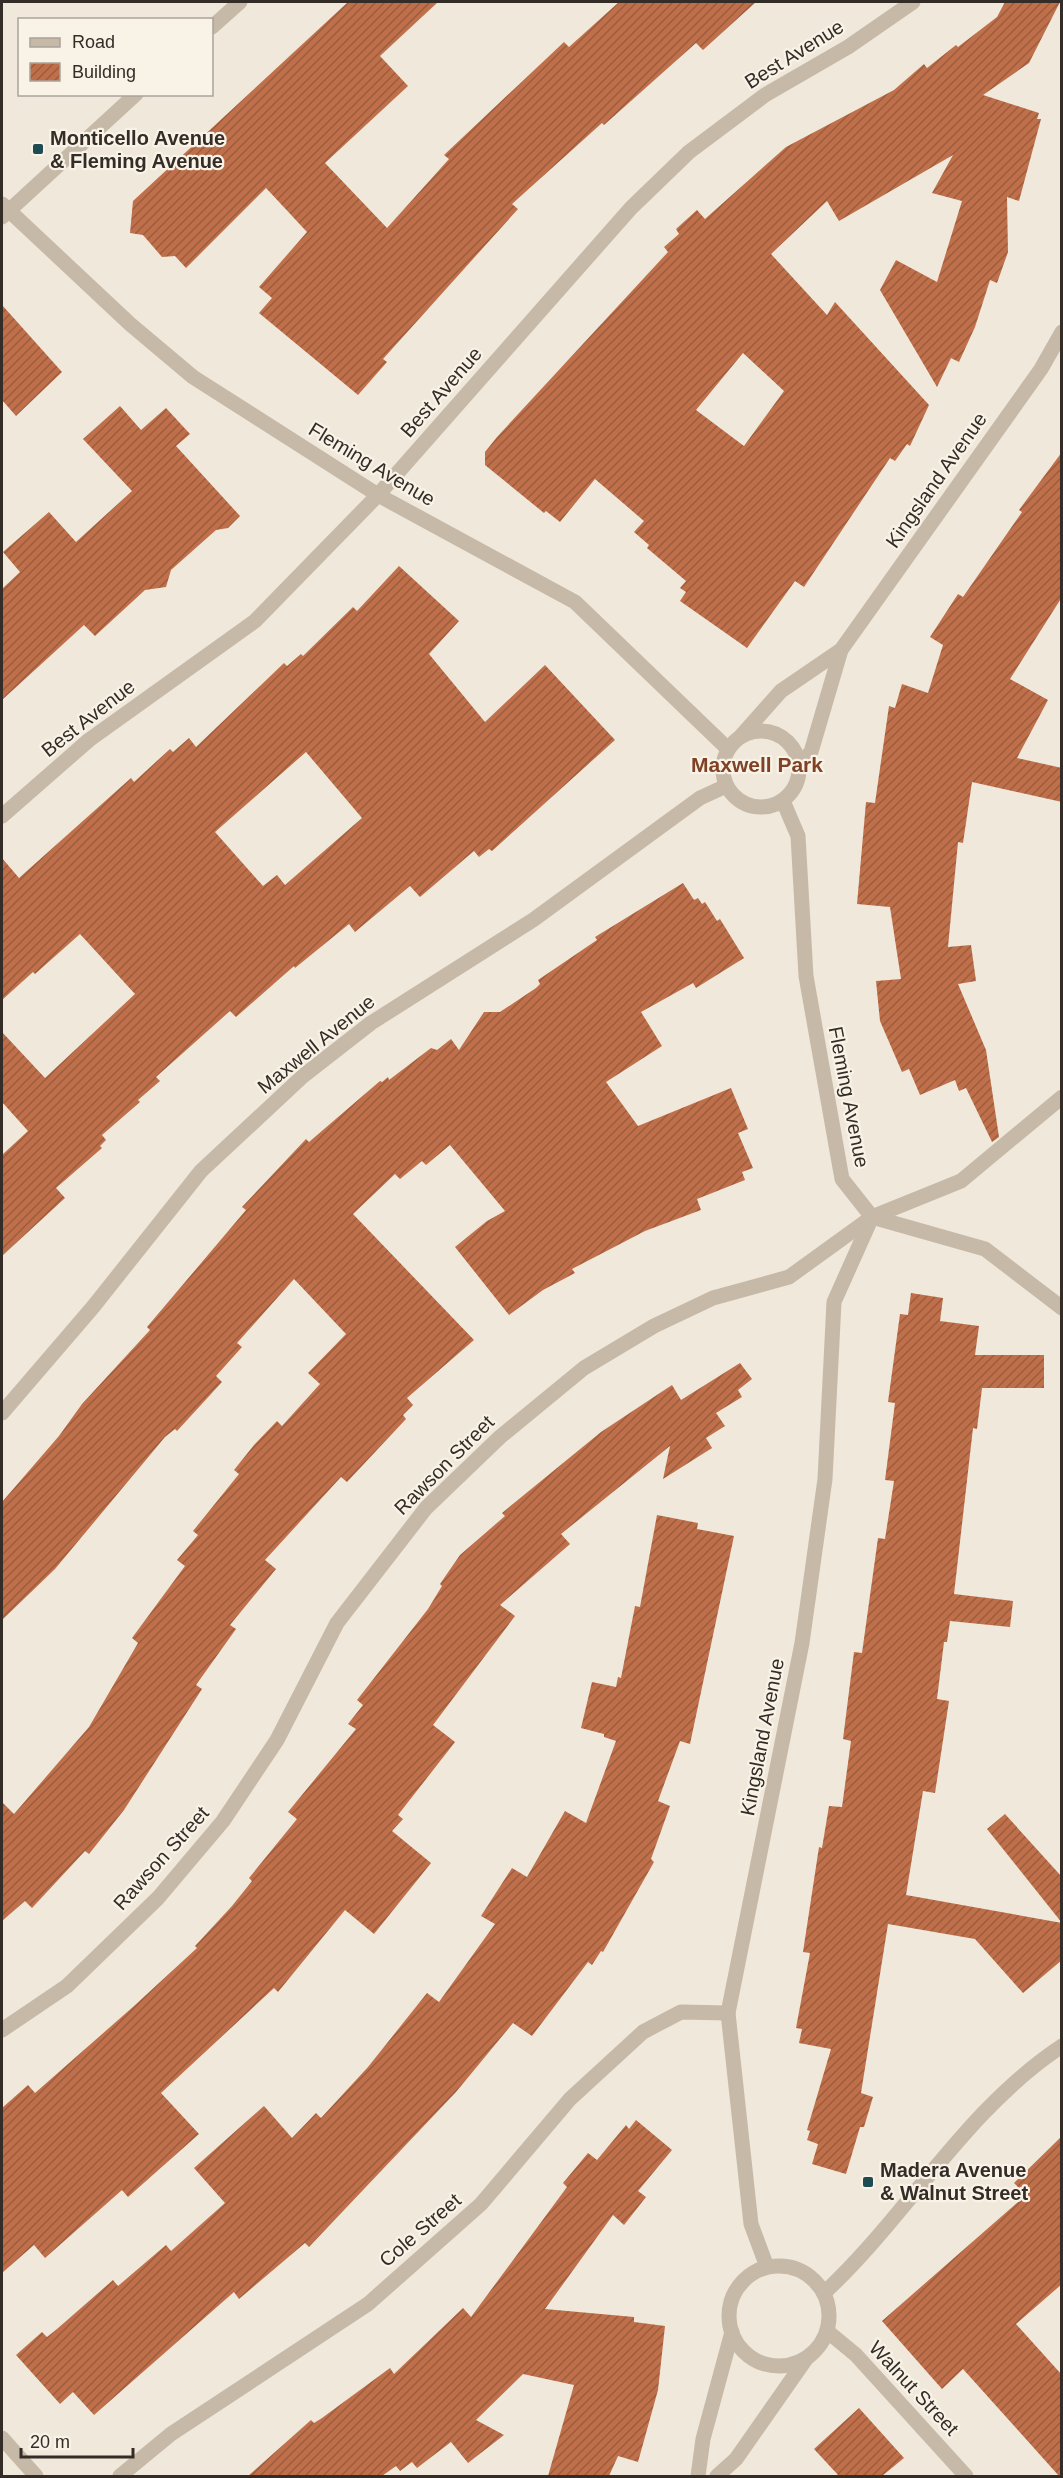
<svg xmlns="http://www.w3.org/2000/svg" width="1063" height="2478" font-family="Helvetica,sans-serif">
<defs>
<pattern id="building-hatch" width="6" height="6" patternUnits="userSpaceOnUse" patternTransform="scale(1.5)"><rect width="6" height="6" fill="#bf704a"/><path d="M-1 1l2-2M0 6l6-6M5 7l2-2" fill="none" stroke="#9c5c3e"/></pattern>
</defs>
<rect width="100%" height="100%" fill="#f0e8db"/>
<g fill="url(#building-hatch)" fill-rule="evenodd">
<polygon points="348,2 438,2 380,56 408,86 325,163 387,228 449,159 444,155 564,42 569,47 619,2 756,2 703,50 696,43 604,125 602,123 512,204 518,209 383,359 387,362 358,395 259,313 272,298 259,287 307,232 266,188 186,268 175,256 162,257 143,235 130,233 133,201"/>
<path d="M1005,2H1060L1029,63L983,95L1039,113L1037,119H1041L1019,201L1007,197L1008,252L997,283L990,280L975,327L959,362L951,358L937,387L880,290L896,260L937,282L962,201L932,193L953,155L839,221L827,201L771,254L827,315L835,302L929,405L910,446L907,444L895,461L890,458L804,587L795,581L747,648L680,601L686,592L680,588L686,581L647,548L649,545L634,532L644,521L595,479L560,522L546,511L544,513L485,465V452L497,437L668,252L664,247L679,234L676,229L697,210L705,219L786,147L894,90L924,64L927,68L956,45L958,47L997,17ZM743,353L784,391L744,446L696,410Z"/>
<polygon points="2,305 62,372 16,416 2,400"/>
<polygon points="120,406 141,430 166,408 190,434 176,446 240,516 228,528 216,530 171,570 166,587 145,590 95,636 84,625 2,700 2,589 20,572 3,552 49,512 76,542 132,491 83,439"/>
<polygon points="1062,452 1062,597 1010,679 1048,700 1017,758 1062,768 1062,802 972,782 963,843 958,842 948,947 971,945 976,981 958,984 986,1050 999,1137 992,1142 966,1088 959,1091 955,1080 920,1095 909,1069 902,1072 880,1021 876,981 901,979 890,907 857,904 866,802 875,803 889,706 895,708 902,684 928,693 943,645 930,637 958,594 963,597 1022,512 1019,510"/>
<path d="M399,566L459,621L429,654L485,722L545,665L615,740L492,851L489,849L479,857L474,851L420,897L410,886L355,932L349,924L295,968L294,966L236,1017L230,1011L156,1077L160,1081L138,1100L140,1102L102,1135L106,1140L100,1146L102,1148L56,1188L65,1198L2,1256V1155L28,1131L2,1102V1032L45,1078L135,994L80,934L35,974L33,972L2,1000V858L19,878L131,778L134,782L170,749L173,752L189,738L196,747L284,663L287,666L301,654L303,656L353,607L357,611ZM306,752L362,818L285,885L277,875L263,886L215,832Z"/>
<polygon points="683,883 694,900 698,898 702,904 705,902 717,921 720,919 744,958 696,988 693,983 641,1012 662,1046 606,1082 638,1126 731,1088 748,1129 738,1133 753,1168 742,1172 745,1180 697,1199 701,1210 645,1231 572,1269 575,1273 543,1290 509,1315 455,1247 487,1221 505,1211 450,1145 426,1165 422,1161 400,1179 395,1174 353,1214 474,1340 407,1398 413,1405 403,1415 406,1419 347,1482 341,1477 265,1560 276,1569 230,1625 236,1629 196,1685 202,1689 124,1810 89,1854 85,1851 32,1908 25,1901 2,1921 2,1802 14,1814 89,1727 138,1643 132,1638 185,1566 177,1560 198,1535 193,1531 239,1474 234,1470 254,1445 277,1421 282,1426 320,1384 308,1373 346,1334 294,1279 237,1343 242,1347 216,1376 222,1382 177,1431 175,1429 165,1437 55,1569 2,1620 2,1502 59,1436 82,1404 150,1330 147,1327 246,1210 242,1207 306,1139 309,1142 380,1081 382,1082 388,1077 389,1080 431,1048 437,1050 451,1039 459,1050 484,1012 500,1012 536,988 540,984 538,980 597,940 595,937"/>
<polygon points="911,1293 943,1298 940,1321 979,1326 975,1355 1044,1355 1044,1388 982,1388 977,1429 973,1428 954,1594 1013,1601 1010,1627 950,1621 947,1642 944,1642 937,1699 949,1701 935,1793 923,1791 906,1895 1062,1923 1062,1960 1023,1993 975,1939 888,1924 861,2093 873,2097 864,2127 860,2127 846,2174 812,2164 818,2144 807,2140 810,2131 807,2130 831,2049 799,2043 802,2029 796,2028 810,1953 803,1952 819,1847 822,1848 829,1806 842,1807 851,1741 843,1739 854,1652 862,1653 878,1538 885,1539 894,1481 885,1480 895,1403 888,1402 900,1314 908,1315"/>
<polygon points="740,1363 752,1379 738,1390 742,1397 716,1413 725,1426 706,1438 712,1448 663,1479 670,1446 561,1534 570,1544 500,1605 515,1616 433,1725 455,1742 398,1815 403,1819 392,1831 431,1863 374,1934 345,1910 278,1992 274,1988 161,2093 199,2134 128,2197 122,2190 45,2258 34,2245 2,2273 2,2108 28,2085 35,2093 134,2006 197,1948 195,1946 232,1906 252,1881 249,1878 297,1819 288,1812 356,1729 348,1724 363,1705 357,1700 428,1609 442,1586 440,1584 460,1555 505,1516 502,1513 601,1432 672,1385 681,1400"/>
<polygon points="657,1515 698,1523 697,1529 734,1536 690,1744 680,1741 658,1801 670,1806 651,1859 654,1862 603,1952 601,1951 592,1965 588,1962 532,2036 513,2023 456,2092 309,2247 305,2243 239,2299 234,2292 94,2415 73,2392 60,2404 16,2355 42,2332 47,2337 57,2329 113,2280 118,2286 166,2245 171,2251 225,2203 194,2168 264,2106 292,2138 316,2113 321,2118 368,2067 427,1993 439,2002 495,1924 481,1916 512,1868 527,1877 565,1811 586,1823 616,1741 604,1737 604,1734 581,1728 592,1682 616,1687 618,1677 621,1678 635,1606 640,1607"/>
<polygon points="1005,1814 1062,1877 1062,1923 987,1829"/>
<polygon points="636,2120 672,2150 638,2191 646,2197 624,2225 613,2215 545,2309 634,2317 634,2322 665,2326 658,2390 638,2462 618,2456 609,2476 548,2476 574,2385 523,2374 476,2420 504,2435 468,2463 451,2442 417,2468 412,2462 400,2471 396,2466 382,2476 248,2476 311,2420 314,2423 322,2418 390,2368 394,2374 463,2308 471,2317 567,2187 563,2183 588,2153 597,2160 626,2125 629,2129"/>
<polygon points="1062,2136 1062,2284 1016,2324 1062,2375 1062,2476 1059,2476 963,2369 942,2389 882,2321 1026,2195 1014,2183"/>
<polygon points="859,2408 904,2458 882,2476 839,2476 814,2449"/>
</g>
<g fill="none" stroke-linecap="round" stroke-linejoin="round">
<g stroke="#c7b9a7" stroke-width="15">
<polyline points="212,27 240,2"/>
<polyline points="2,204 130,324 193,377 378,495 575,602 728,749"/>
<polyline points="2,217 136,94"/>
<circle cx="761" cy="769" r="38"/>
<polyline points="741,736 781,691 841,650 1041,369 1062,332"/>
<polyline points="799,765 811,752 841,650"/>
<polyline points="783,801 798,836 806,976 842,1179 872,1217 985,1249 1062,1308"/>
<polyline points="2,816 89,740 255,621 378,495 631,208 689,152 765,95 848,47 913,2"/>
<polyline points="2,1413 93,1307 201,1171 303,1076 371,1023 533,920 700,798 726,786"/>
<polyline points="2,2030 67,1986 158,1898 223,1821 277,1740 337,1623 426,1508 500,1437 584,1368 654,1326 713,1298 789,1277 872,1217 961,1181 1062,1097"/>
<circle cx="779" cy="2316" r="50"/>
<polyline points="767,2267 751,2224 728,2013 802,1643 825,1479 834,1302 872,1217"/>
<path d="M824,2293C908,2215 965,2110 1062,2046"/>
<polyline points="827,2331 856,2355 966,2476"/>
<polyline points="2,2438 36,2476"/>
<polyline points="120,2476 171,2434 368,2304 481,2204 570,2099 643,2032 681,2012 728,2013"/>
<polyline points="698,2476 703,2439 732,2332"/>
<polyline points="717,2476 736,2459 806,2359"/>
</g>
</g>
<g fill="#1f4b53" stroke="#f8f2e7" stroke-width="2">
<rect x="32" y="143" width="12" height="12" rx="3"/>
<rect x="862" y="2176" width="12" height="12" rx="3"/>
</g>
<g text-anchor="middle" stroke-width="4.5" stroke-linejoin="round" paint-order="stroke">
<g font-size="20" fill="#342d27" stroke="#f8f2e7">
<text transform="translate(794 54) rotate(-32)" y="7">Best Avenue</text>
<text transform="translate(441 392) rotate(-49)" y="7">Best Avenue</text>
<text transform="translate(372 464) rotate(31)" y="7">Fleming Avenue</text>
<text transform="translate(936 480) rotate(-55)" y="7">Kingsland Avenue</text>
<text transform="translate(88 718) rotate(-38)" y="7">Best Avenue</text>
<text transform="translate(316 1044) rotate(-39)" y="7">Maxwell Avenue</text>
<text transform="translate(849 1097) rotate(79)" y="7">Fleming Avenue</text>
<text transform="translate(444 1465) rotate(-45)" y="7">Rawson Street</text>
<text transform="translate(762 1737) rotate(-79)" y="7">Kingsland Avenue</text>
<text transform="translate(161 1858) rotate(-48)" y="7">Rawson Street</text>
<text transform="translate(420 2230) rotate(-41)" y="7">Cole Street</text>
<text transform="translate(914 2388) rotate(47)" y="7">Walnut Street</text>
</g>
<g font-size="20" font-weight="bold" fill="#342d27" stroke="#f8f2e7" text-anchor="start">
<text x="50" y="145">Monticello Avenue<tspan x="50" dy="23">&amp; Fleming Avenue</tspan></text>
<text x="880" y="2177">Madera Avenue<tspan x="880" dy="23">&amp; Walnut Street</tspan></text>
</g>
<g font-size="21" font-weight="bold" fill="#7f4225" stroke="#f8f2e7">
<text x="757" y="772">Maxwell Park</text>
</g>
</g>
<rect width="1063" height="2478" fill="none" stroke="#342d27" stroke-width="6"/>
<rect x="18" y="18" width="195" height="78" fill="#f8f2e7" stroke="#aaa39a" stroke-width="1.5"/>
<rect x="30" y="38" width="30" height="9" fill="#c7b9a7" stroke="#aaa39a" stroke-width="1.5"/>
<text x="72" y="48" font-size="18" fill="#342d27">Road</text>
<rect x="30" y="63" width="30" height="18" fill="url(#building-hatch)" stroke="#aaa39a" stroke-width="1.5"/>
<text x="72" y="78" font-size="18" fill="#342d27">Building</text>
<path d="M21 2448v9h112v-9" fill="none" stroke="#342d27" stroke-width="3"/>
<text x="30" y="2448" font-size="18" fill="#342d27" stroke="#f8f2e7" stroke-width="4.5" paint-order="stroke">20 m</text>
</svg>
